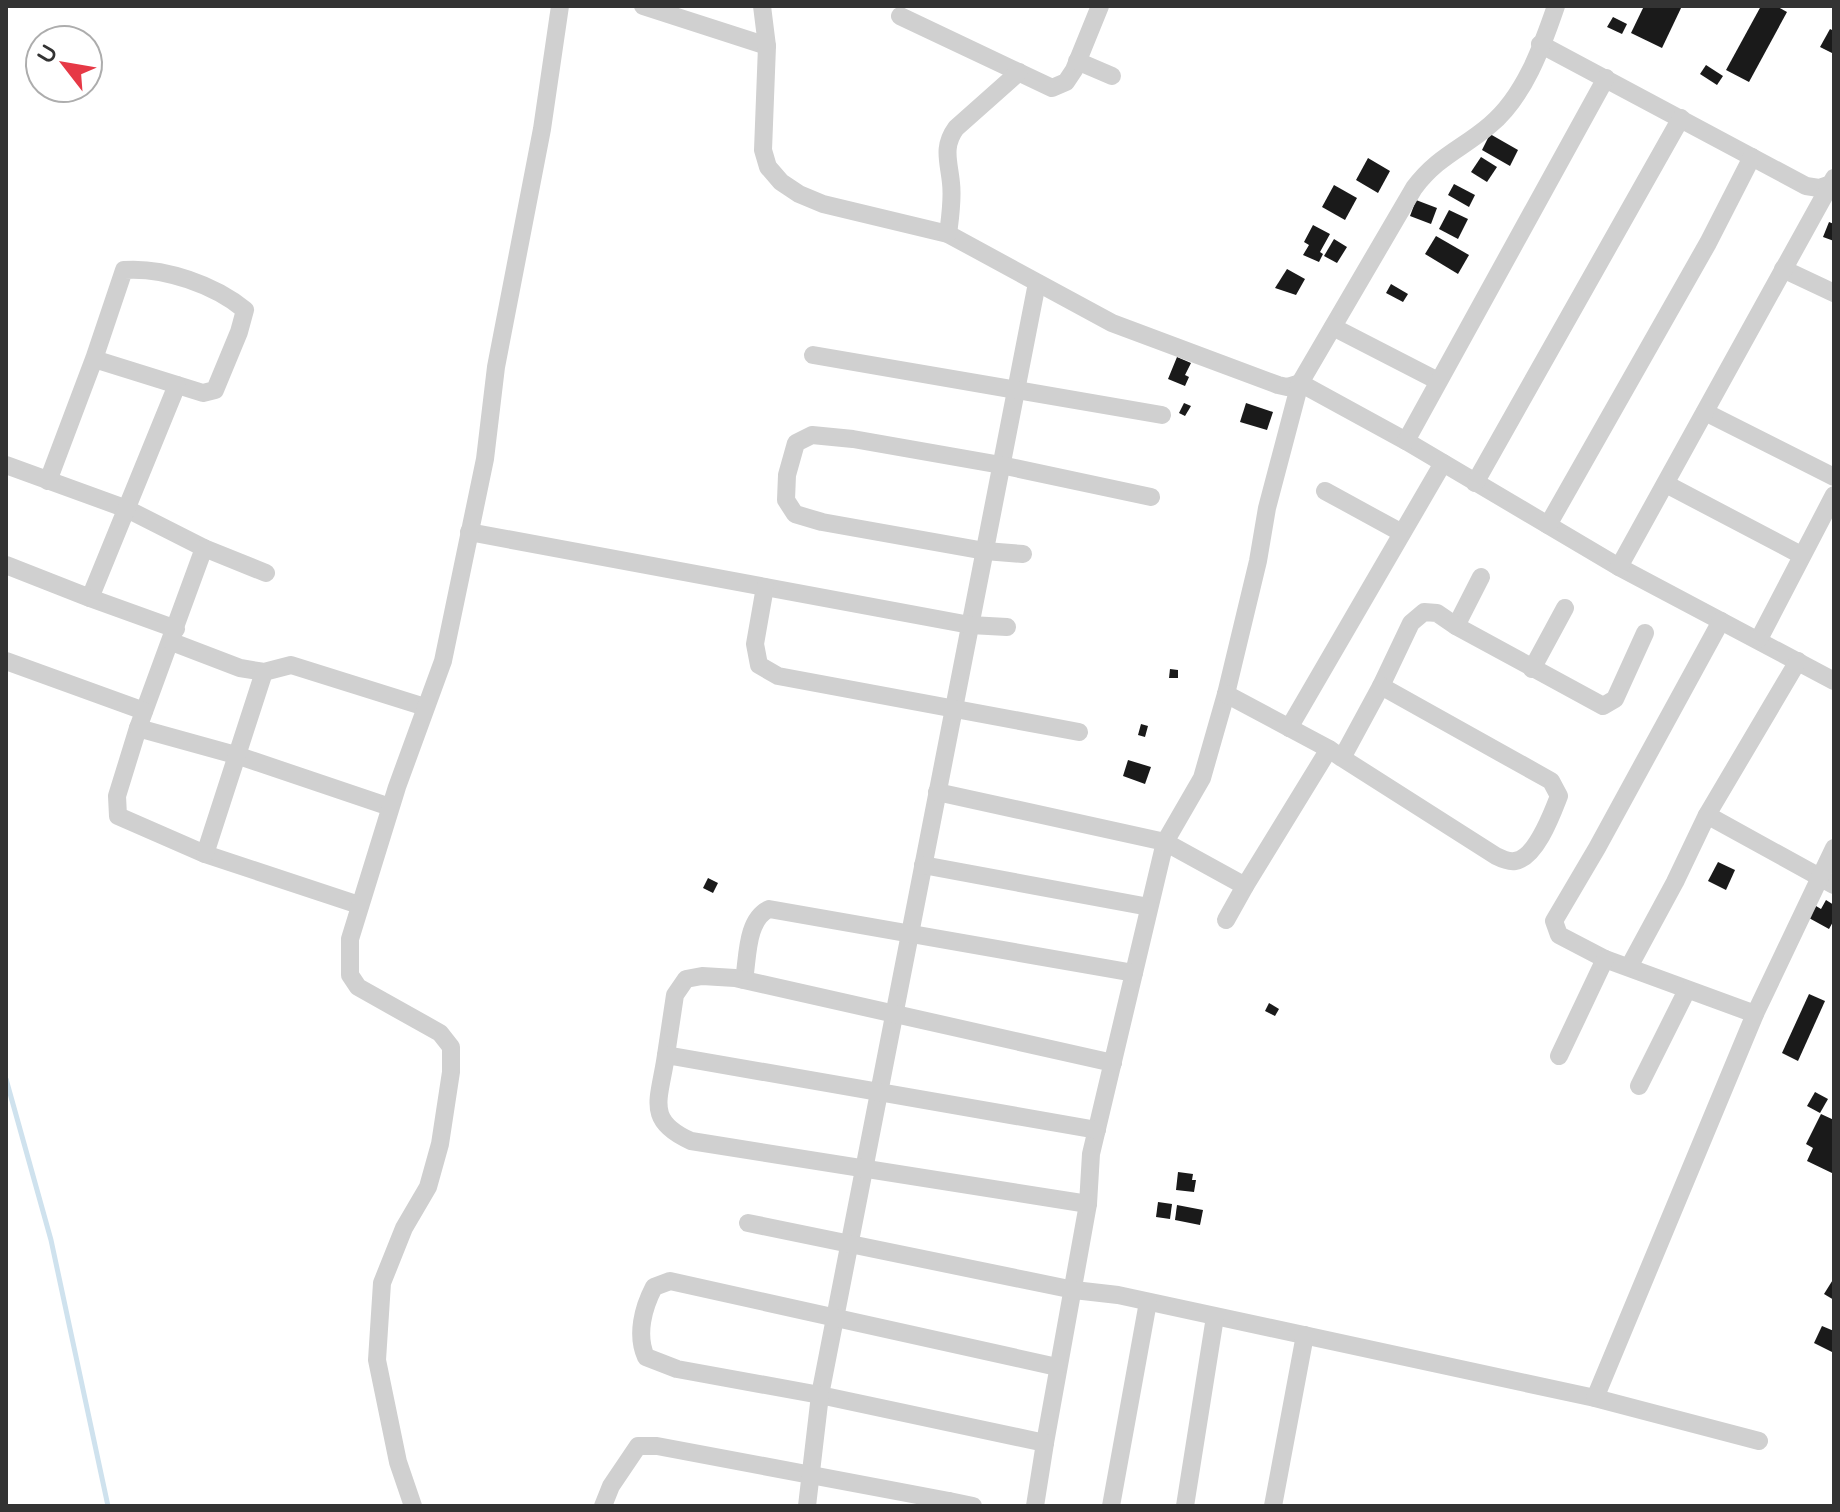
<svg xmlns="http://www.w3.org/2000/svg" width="1840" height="1512" font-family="'Varela Round',sans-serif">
<rect width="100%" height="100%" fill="#fff"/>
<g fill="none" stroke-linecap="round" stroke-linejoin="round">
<polyline stroke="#cfe2ee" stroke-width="5" points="6,1079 51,1240 108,1506"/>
</g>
<g fill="#1a1a1a">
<polygon points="1644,6 1682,6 1662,48 1631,33"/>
<polygon points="1761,6 1776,6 1787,12 1749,82 1726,70"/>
<polygon points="1613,17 1627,24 1622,34 1607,27"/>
<polygon points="1830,29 1834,31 1834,54 1820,47"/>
<polygon points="1706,65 1723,76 1717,85 1700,74"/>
<polygon points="1490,134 1518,150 1510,166 1482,150"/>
<polygon points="1481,157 1497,167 1487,182 1471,172"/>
<polygon points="1368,158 1390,171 1378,193 1356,180"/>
<polygon points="1454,184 1475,195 1469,207 1448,195"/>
<polygon points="1334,185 1357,198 1345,220 1322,207"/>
<polygon points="1416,200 1437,208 1431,224 1410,216"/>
<polygon points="1449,210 1468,219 1458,239 1439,229"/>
<polygon points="1829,222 1834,224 1834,241 1823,237"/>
<polygon points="1313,225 1330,234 1320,252 1323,254 1319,262 1303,255 1309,245 1304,242"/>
<polygon points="1436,236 1469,255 1458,274 1425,254"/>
<polygon points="1334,239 1347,247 1337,263 1324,256"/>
<polygon points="1287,269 1305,279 1296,295 1275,288"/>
<polygon points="1391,284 1408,294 1403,302 1386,293"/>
<polygon points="1177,357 1191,363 1185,375 1189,377 1185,386 1168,379"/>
<polygon points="1184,403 1191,406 1185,416 1179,413"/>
<polygon points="1246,403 1273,412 1267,430 1240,422"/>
<polygon points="1170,669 1178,670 1178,678 1169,678"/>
<polygon points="1141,724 1148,726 1145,737 1138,735"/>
<polygon points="1128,760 1151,767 1145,784 1123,776"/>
<polygon points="1718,862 1735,870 1726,890 1708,881"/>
<polygon points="708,878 718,883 713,893 703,888"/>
<polygon points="1826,900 1834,905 1834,920 1829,929 1809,918 1816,906 1821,909"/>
<polygon points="1809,994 1825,1001 1798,1061 1782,1053"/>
<polygon points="1269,1003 1279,1009 1275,1016 1265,1011"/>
<polygon points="1815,1092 1828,1099 1820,1113 1807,1106"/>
<polygon points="1821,1114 1834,1120 1834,1174 1807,1161 1813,1148 1806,1144"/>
<polygon points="1178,1172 1193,1174 1192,1180 1196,1180 1194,1192 1176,1190"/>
<polygon points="1158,1202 1172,1204 1170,1219 1156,1217"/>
<polygon points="1177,1205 1203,1210 1200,1225 1175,1220"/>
<polygon points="1834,1278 1834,1300 1824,1294"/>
<polygon points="1822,1326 1834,1331 1834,1353 1814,1343"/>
</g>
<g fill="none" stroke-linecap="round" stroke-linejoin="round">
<g stroke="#d0d0d0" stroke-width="18">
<polyline points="643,6 767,46"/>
<polyline points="762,6 767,46 763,150 768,167 781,182 799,194 823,204 948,234 1112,323 1278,385 1287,387 1300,383 1406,441 1619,567 1834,681"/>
<polyline points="900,16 1052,88 1066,82 1074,70 1100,6"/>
<polyline points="1540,44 1806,186 1819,188 1828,185"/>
<polyline points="1077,61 1112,76"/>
<path d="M948,234C950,218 953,200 951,183C949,162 942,147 956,128L1019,72"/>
<polyline points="1783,269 1834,293"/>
<path d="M1037,283L820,1395L1045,1443L1088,1204L1091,1154L1165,842L1202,778L1226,694L1258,561L1267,508L1300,383L1414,188C1438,156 1462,149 1490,125C1524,97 1542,47 1556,6"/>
<polyline points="1333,327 1438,381"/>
<polyline points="813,355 1162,415"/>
<polyline points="1705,412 1834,477"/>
<polyline points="1406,441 1606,78"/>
<polyline points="6,465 127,509 204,548"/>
<path d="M48,481L94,359L124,270C164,267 215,285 245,310L239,332L215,390L203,393L94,359"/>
<polyline points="1475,483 1681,118"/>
<polyline points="1666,484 1801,555"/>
<polyline points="1325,491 1402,533"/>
<polyline points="1548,525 1708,243 1752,157"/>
<polyline points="469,532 970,625 1007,627"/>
<polyline points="1023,554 985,551 822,522 795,514 786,500 787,475 796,443 812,435 853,439 1001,465 1151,497"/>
<polyline points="6,565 90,598 177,385"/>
<polyline points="1619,567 1834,178"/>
<polyline points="266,573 204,548 138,728 117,796 118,816 205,854 359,905"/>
<polyline points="765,587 755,644 759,665 778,676 1079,732"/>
<polyline points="90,598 176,629"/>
<polyline points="1721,621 1597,848 1554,921 1559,935 1605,959 1755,1014"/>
<polyline points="1456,626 1481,577"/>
<polyline points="1759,639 1834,495"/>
<polyline points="172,642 240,668 264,672 291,665 425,707"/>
<polyline points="6,661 144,711"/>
<polyline points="1532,669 1565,608"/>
<polyline points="1381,686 1411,623 1424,612 1437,613 1456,626 1603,706 1615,699 1645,633"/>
<polyline points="138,728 239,756 390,807"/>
<polyline points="1289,728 1443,463"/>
<path d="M1329,749L1342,758L1496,856C1502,859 1509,862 1515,861C1536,858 1552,814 1559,796L1551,781L1381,686L1342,758"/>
<polyline points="937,792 1165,842 1245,886 1329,749 1226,694"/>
<polyline points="1707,815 1834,885"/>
<polyline points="205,854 264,672"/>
<polyline points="923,865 1149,907"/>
<polyline points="1226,920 1245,886"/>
<polyline points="1629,967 1675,882 1707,815 1798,661"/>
<path d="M744,980C748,957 746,920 769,909L1134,973"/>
<polyline points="666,1055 675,995 686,979 702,976 735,978 1113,1063"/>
<polyline points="1559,1056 1605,959"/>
<polyline points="1639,1086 1687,990"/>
<path d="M1088,1204L691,1141C644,1120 660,1099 666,1055L1097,1130"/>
<polyline points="748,1223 1074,1290 1118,1295 1595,1398 1759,1441"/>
<polyline points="1595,1398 1755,1014 1834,848"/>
<polyline points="413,1506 398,1462 377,1360 382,1283 404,1228 428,1187 440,1144 451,1072 451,1047 440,1033 358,987 350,975 350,939 397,787 443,661 485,459 496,367 542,129 560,6"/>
<polyline points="603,1506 611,1486 638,1446 657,1446 949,1501"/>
<path d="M807,1506L820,1395L677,1369L646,1357C636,1335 643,1308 654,1287L670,1281L1057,1367"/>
<polyline points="947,1506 949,1501 973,1506"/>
<polyline points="1035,1506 1045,1443"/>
<polyline points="1111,1506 1148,1302"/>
<polyline points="1185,1506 1215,1317"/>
<polyline points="1273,1506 1305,1335"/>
</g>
</g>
<rect width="1840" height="1512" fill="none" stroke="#333333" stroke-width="16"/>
<g transform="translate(64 64) rotate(301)"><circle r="38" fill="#ffffff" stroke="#adadad" stroke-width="2"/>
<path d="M0-6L14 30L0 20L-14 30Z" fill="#e63946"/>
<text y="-12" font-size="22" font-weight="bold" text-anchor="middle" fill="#333333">U</text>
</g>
</svg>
